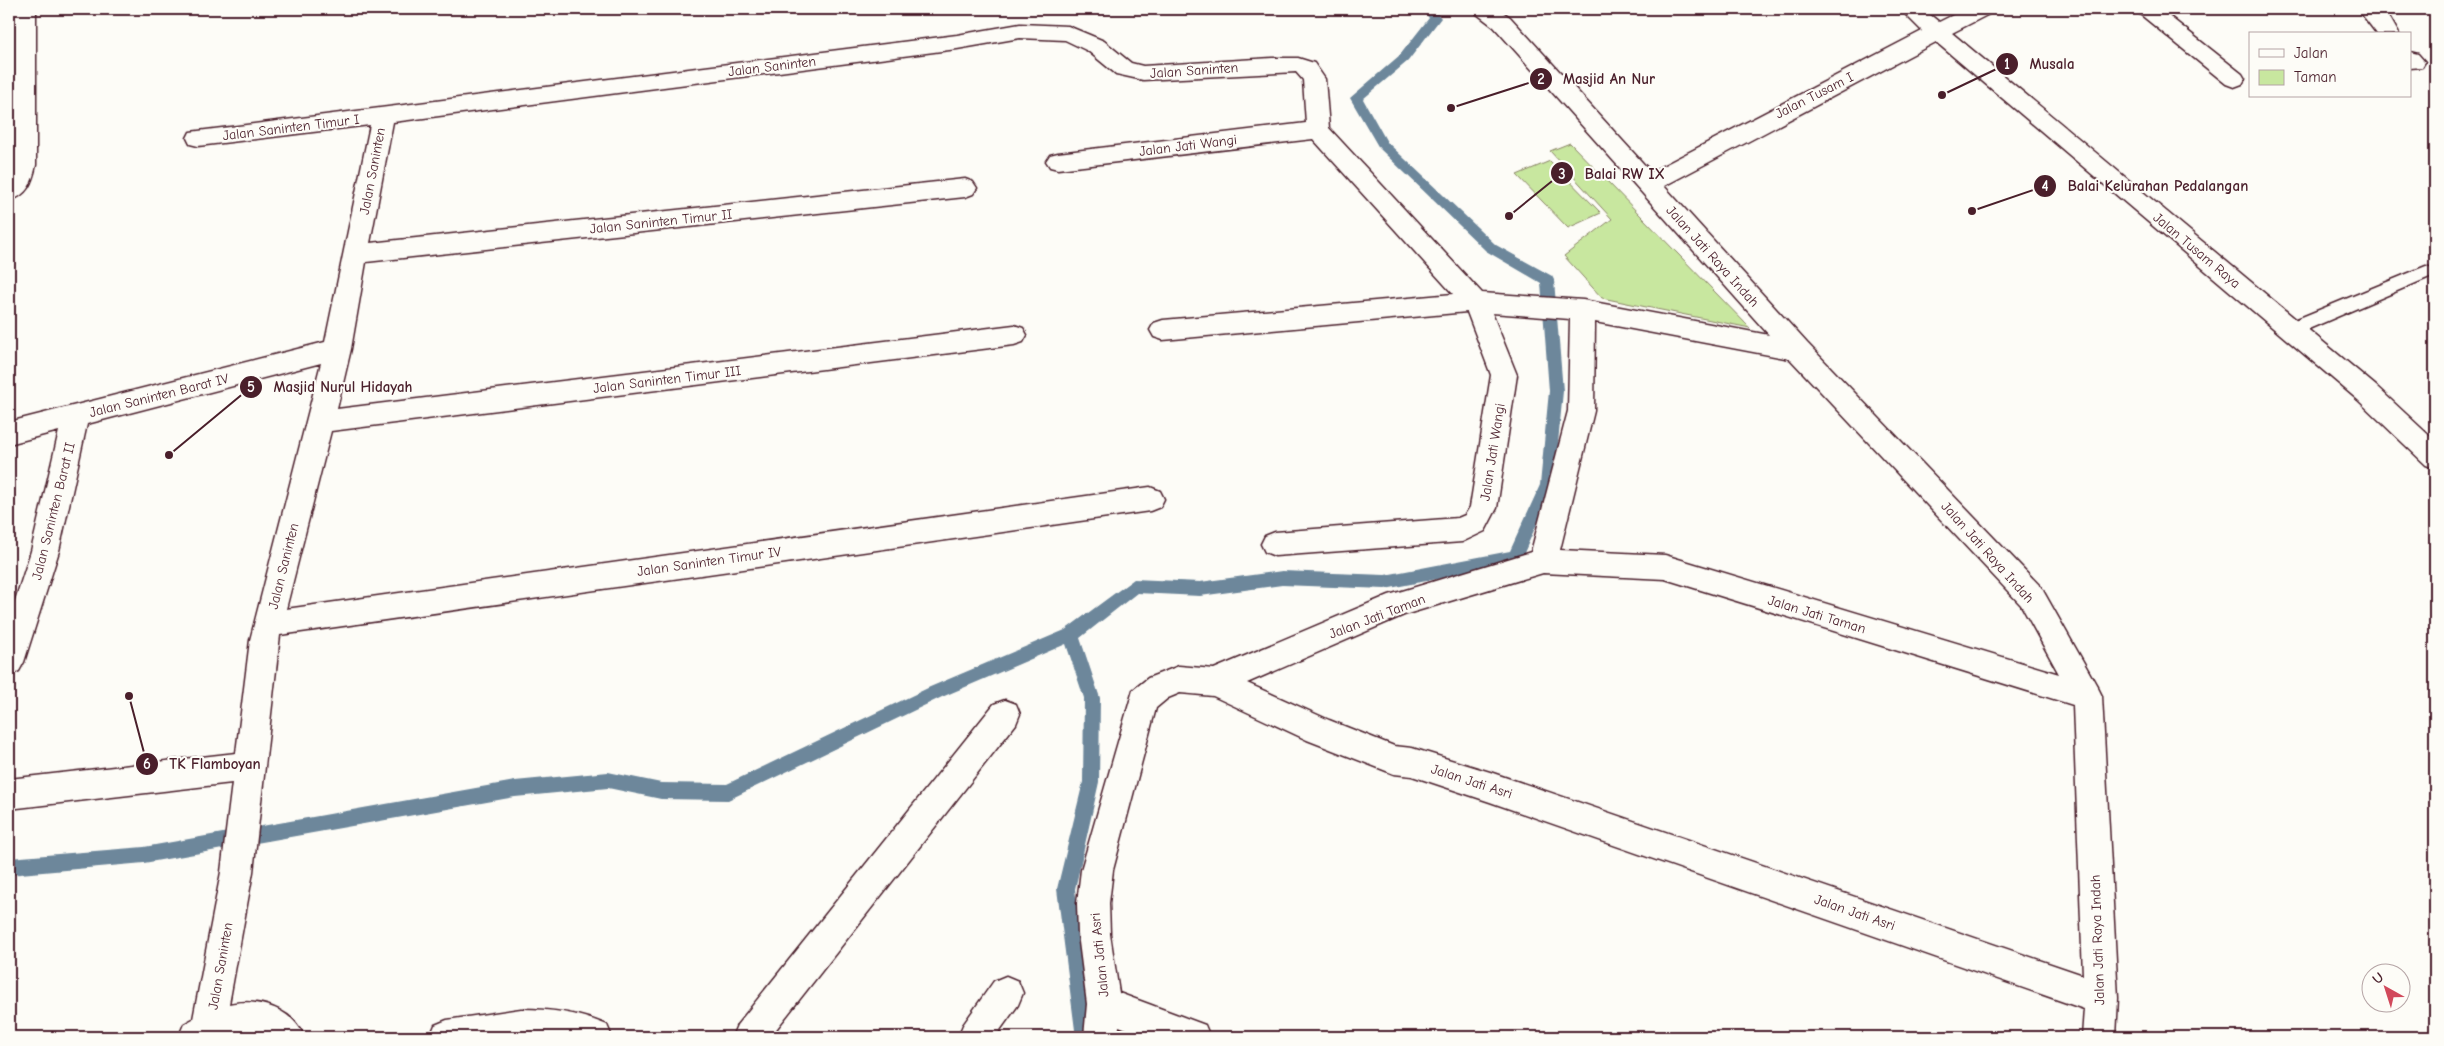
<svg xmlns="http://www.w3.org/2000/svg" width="2444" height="1046" font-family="'Comic Neue',sans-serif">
<rect width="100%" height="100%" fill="#fdfcf7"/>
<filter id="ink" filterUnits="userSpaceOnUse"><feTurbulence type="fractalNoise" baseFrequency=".02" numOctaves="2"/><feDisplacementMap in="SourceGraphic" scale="10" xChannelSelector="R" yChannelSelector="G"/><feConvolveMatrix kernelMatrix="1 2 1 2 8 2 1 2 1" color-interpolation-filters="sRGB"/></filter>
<g filter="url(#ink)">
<g fill="#c8e79f" stroke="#898365">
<polygon points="1570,143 1750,328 1602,298 1564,256 1612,219 1550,151"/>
<polygon points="1550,161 1601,213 1568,228 1517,175"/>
</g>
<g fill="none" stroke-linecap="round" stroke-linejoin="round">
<polygon fill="#6d879b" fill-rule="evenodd" points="1422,9 1434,9 1441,18 1408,61 1363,99 1387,142 1496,245 1552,276 1554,280 1563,391 1554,485 1520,562 1515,564 1385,589 1282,585 1200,596 1137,593 1080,638 1100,698 1099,782 1075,889 1093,1030 1092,1037 1074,1037 1075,1030 1057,889 1083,782 1084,698 1066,644 942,697 728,800 661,799 608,788 515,797 144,863 9,875 9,858 144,847 515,781 608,772 661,783 727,784 930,687 1065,630 1134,579 1200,582 1282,571 1385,575 1510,551 1540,485 1549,391 1541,283 1486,251 1379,148 1350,98 1400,55 1429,18"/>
<g stroke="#4a1f2b" stroke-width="3">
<polygon id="service" points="2426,266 2432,268 2434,272 2432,276 2297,334 2291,336 2285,334 2282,329 2285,324"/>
</g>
<g stroke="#4a1f2b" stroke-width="3">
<g id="minor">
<path d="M14,9H36V165C32,183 28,195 9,201V179L12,165Z"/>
<path d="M1474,9H1498L1510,17L1651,172L1922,31L1900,9H1923L1939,22L1965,9H1992L1989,14L1952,33L2376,386L2435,441V468L2426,465L2358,400L1936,42L1664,186L1807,343L2041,587L2097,686L2102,696L2118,998L2116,1037H2082L2084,1009L1490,802L1412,776L1394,774L1307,740L1213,696L1180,693L1168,698L1156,708L1113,870L1109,903L1110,934L1119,993L1205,1025L1210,1037H1148L1119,1026L1118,1037H1084L1087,1004L1078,934L1077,903L1081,870L1133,690L1148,678L1179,666L1214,669L1389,595L1531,552L1568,411L1570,319L1492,313L1517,375L1497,508L1485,531L1462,542L1275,556L1265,552L1261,544L1265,536L1275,532L1458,518L1465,515L1470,507L1491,375L1467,312L1163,340L1154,337L1150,330L1154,323L1163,320L1453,294L1313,139L1058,169L1050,167L1046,161L1050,155L1058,153L1306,123L1303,80L1296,72L1143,80L1116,74L1088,51L1065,40L1020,38L957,49L393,122L370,243L965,179L973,182L977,188L973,194L965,197L366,262L351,349L337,409L1014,325L1023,328L1027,335L1023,342L1014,345L331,431L286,609L1150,487L1160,491L1164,499L1160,507L1150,511L280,635L253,872L229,1004C257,998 293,1008 304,1037L179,1036L184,1024L193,1019L221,872L232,783L9,809V779L236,753L250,640L321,363L87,424L59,551L24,662L19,671L9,675V619L31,551L59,431L9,444V422L325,342L370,125L198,146L190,144L187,138L190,132L957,35L1020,24L1068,26L1104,41L1131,63L1143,66L1272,58H1298L1314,63L1325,79L1329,128L1482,293L1583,300L1769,335L1494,27L1477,14ZM1595,322L1790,359L2021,605L2059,674L1665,555L1560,550L1594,411ZM1543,573L1665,579L2073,705L2083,975L1490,772L1412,748L1394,746L1329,720L1247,683L1404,615Z"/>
<polygon points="2137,9 2160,9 2242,74 2245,79 2242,84 2234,87 2226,84 2140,14"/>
<polygon points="2358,9 2381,9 2390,18 2399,34 2377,34"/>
<polygon points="2410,52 2418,54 2425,62 2422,67 2410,68"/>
<polygon points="1005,700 1016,704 1020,714 1016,724 770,1037 732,1037 737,1025 994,704"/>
<polygon points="1006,976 1018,981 1023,993 1018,1005 995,1037 958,1037 963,1025 994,981"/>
<path d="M521,1009C551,1009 579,1013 607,1025L612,1037H430L435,1025L447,1020Z"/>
</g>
</g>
<use href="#service" fill="#fdfcf7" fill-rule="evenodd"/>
<use href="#minor" fill="#fdfcf7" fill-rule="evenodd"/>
</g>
</g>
<g text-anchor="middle" stroke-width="4" stroke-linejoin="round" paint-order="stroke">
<g font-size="14" fill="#4a1f2b" stroke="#fdfcf7">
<text transform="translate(772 66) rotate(-7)" y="5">Jalan Saninten</text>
<text transform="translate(1194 70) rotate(-4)" y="5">Jalan Saninten</text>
<text transform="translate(1814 95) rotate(-27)" y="5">Jalan Tusam I</text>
<text transform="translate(291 127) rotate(-7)" y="5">Jalan Saninten Timur I</text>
<text transform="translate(1188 145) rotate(-7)" y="5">Jalan Jati Wangi</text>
<text transform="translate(372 171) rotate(-79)" y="5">Jalan Saninten</text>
<text transform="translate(661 221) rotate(-6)" y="5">Jalan Saninten Timur II</text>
<text transform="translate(2197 250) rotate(40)" y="5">Jalan Tusam Raya</text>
<text transform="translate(1713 256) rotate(48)" y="5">Jalan Jati Raya Indah</text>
<text transform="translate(667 379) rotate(-7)" y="5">Jalan Saninten Timur III</text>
<text transform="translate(159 395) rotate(-14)" y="5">Jalan Saninten Barat IV</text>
<text transform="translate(1492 452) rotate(-81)" y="5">Jalan Jati Wangi</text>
<text transform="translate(53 511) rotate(-76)" y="5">Jalan Saninten Barat II</text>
<text transform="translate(1988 552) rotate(48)" y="5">Jalan Jati Raya Indah</text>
<text transform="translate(709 561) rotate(-8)" y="5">Jalan Saninten Timur IV</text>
<text transform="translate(283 566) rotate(-76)" y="5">Jalan Saninten</text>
<text transform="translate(1817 614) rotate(17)" y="5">Jalan Jati Taman</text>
<text transform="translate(1377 616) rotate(-21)" y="5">Jalan Jati Taman</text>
<text transform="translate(1472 781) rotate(18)" y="5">Jalan Jati Asri</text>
<text transform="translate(1855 912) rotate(19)" y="5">Jalan Jati Asri</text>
<text transform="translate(2097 940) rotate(-92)" y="5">Jalan Jati Raya Indah</text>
<text transform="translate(1099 955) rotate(-96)" y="5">Jalan Jati Asri</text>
<text transform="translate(220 966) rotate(-80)" y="5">Jalan Saninten</text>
</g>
</g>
<path fill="none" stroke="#4a1f2b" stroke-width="2" d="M1942 95L2007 64M1451 108L1541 79M1509 216L1562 173M1972 211L2045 186M169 455L251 387M129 696L147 764"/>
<g fill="#4a1f2b" stroke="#fdfcf7" stroke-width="2">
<circle cx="1942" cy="95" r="5"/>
<circle cx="1451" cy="108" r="5"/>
<circle cx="1509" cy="216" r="5"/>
<circle cx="1972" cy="211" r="5"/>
<circle cx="169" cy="455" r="5"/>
<circle cx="129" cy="696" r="5"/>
<circle cx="2007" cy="64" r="12"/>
<circle cx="1541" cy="79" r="12"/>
<circle cx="1562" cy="173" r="12"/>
<circle cx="2045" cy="186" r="12"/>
<circle cx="251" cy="387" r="12"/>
<circle cx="147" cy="764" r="12"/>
</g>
<g font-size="15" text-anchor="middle" font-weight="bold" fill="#fff">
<text x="2007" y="69">1</text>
<text x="1541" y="84">2</text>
<text x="1562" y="179">3</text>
<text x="2045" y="191">4</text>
<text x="251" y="392">5</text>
<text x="147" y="769">6</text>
</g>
<g font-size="15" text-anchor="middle" font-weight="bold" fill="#4a1f2b" stroke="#fdfcf7" stroke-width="4" stroke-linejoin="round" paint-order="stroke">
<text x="2052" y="69">Musala</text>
<text x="1609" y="84">Masjid An Nur</text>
<text x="1625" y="179">Balai RW IX</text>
<text x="2158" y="191">Balai Kelurahan Pedalangan</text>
<text x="343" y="392">Masjid Nurul Hidayah</text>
<text x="215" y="769">TK Flamboyan</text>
</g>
<rect width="2444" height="1046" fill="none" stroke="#fdfcf7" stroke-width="30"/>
<rect x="15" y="15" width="2414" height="1016" fill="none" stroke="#4a1f2b" stroke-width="2" filter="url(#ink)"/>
<rect x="2249" y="32" width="162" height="65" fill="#fdfcf7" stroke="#b5a4a5"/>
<rect x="2259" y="49" width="25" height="8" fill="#fdfcf7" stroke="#b5a4a5"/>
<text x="2294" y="58" font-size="15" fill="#4a1f2b">Jalan</text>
<rect x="2259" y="70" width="25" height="15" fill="#c8e79f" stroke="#b5a4a5"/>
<text x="2294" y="82" font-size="15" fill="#4a1f2b">Taman</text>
<g transform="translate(2386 988) rotate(321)"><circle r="24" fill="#fdfcf7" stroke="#b5a4a5"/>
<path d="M0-4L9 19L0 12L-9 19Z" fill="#d1495b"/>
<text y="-8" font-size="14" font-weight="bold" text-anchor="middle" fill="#4a1f2b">U</text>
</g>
</svg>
